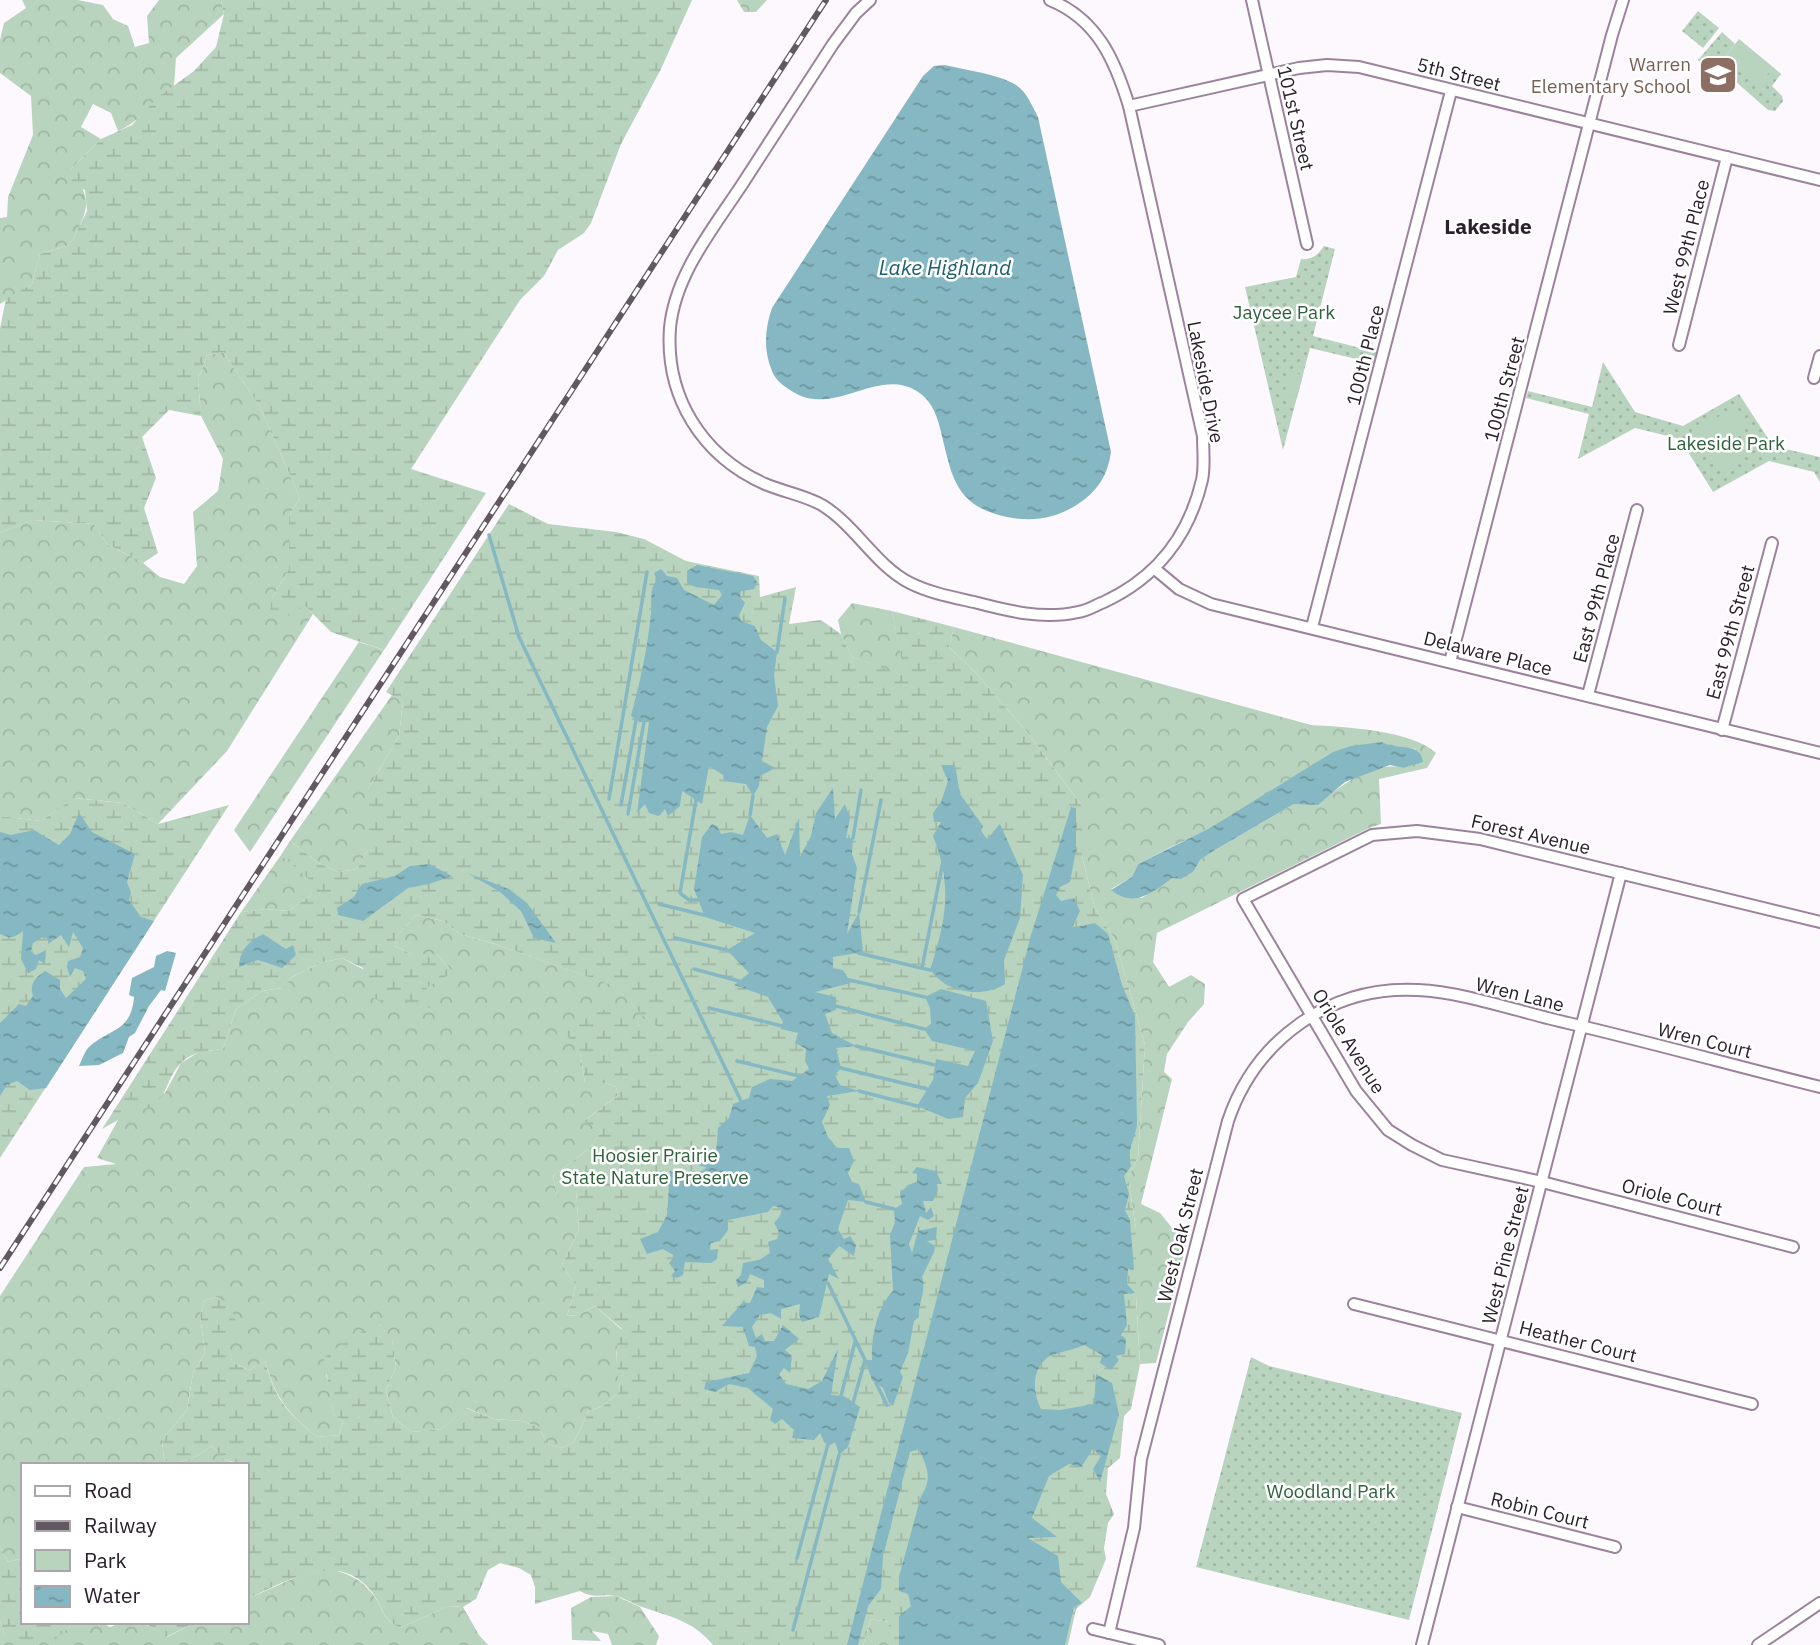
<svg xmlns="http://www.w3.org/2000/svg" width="1820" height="1645" font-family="'IBM Plex Sans',sans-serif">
<defs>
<pattern id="green-dots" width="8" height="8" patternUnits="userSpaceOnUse" patternTransform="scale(1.75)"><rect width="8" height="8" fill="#b9d4be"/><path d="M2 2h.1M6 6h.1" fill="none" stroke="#9fb6a3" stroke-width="1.8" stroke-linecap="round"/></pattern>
<pattern id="forest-crowns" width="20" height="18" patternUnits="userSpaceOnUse" patternTransform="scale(1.75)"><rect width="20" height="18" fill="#b9d4be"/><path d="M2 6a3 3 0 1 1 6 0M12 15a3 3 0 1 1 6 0" fill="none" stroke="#9fb6a3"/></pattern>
<pattern id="wetland-marsh" width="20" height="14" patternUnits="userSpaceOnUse" patternTransform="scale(1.75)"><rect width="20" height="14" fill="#b9d4be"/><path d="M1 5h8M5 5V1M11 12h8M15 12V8" fill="none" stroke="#9fb6a3"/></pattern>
<pattern id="water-ripples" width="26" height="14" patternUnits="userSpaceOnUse" patternTransform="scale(1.75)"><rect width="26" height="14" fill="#85b8c2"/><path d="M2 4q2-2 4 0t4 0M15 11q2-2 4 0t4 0" fill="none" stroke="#6d959e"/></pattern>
</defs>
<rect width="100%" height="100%" fill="#fdf8fe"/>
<g fill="url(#green-dots)">
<polygon points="1698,11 1719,28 1703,48 1682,31"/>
<polygon points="1722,32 1735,44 1726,56 1760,83 1773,67 1781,74 1772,86 1782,96 1783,101 1775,111 1768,110 1720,68 1713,72 1698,60"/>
<path d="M1324,246L1335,249L1313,336L1376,352L1373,363L1310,348L1283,450L1245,287L1296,277L1301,259C1312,260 1318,255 1324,246Z"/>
<polygon points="1603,362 1635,412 1683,426 1739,394 1773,446 1820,457 1820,482 1814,472 1769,461 1713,492 1680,439 1635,428 1578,459 1589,414 1526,398 1528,391 1592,407"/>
<polygon points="1251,1357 1269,1366 1462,1413 1409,1620 1196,1567"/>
</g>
<g fill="url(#forest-crowns)" fill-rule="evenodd">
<path d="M22,0H78L103,5L113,19L128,26L135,47L149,43L147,16L159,0H221L224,14L176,58L174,86C154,100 140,122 118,131L111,113L93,104L81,127L101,139L71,169C95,204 87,210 70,245L40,254L32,284L0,304V218L7,217L8,197L33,135L31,96L0,73V40L4,23L26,8Z"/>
<polygon points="737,0 767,0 756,12 744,12"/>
<polygon points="223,352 260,407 300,498 289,516 289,569 272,598 305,606 313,614 227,751 158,824 123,803 75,798 41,821 0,816 0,533 32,520 94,524 107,544 143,563 160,577 184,584 197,566 193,512 218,491 223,459 201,416 198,380 207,355"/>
<polygon points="852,603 892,611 906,677 852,657 841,634 838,620"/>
<path d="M954,627L1311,725C1345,727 1411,730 1436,753L1427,768L1379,779L1381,824L1369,828L1157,933L1153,962L1169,987L1191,975L1205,984L1204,1004L1188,1022L1167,1054L1164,1072L1172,1079L1141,1204L1160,1213L1186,1245L1156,1363L1140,1364L1136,1296V1229L1128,1177L1138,1158L1145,1045L1115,940L1095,909L1082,856V806L1027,732L975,672L949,647ZM1388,746L1416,749L1403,768C1373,760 1341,786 1318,804H1294L1215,850L1200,860L1194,871L1173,878L1142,898L1111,889L1132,877L1138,864L1173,846Z"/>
<polygon points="359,642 384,650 250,852 234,830"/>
<polygon points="392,695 403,701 399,736 368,789 368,850 357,869 338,872 319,863 290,841"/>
<polygon points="281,855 313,882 310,896 288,911 265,909 241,912"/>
<path d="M416,915L443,921L460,934L495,944L618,987L641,1014L659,1027H634L580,1052L585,1083H605L616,1087L618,1095L585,1120L602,1130L591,1147L553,1176L558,1199L576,1189L579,1230L562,1264L576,1286L567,1316L578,1315L595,1306L622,1330L616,1353L620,1391L603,1406L589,1411L574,1442L562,1448L547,1444L539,1427L522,1421L494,1419L467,1408L441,1429L411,1432L393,1417L386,1390L396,1367L392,1340L379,1324L326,1375L332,1392L333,1413L343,1422L339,1435L317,1437C287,1412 276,1399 265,1361L249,1370L232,1362L217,1297L205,1300L200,1315L205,1353L193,1373L187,1410L162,1440L164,1459L171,1465L197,1456L212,1446L225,1460L243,1465H23V1558L8,1562L0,1546V1296L84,1167L116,1164L97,1158L118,1120L165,1093L181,1063L199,1052L223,1049L236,1009L262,991L282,988L292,977L320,963L342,958L435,1008L425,988L452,971L436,954H411L395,946L396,937Z"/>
<path d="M330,1569C345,1573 358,1577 369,1590C383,1604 380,1619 400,1628L448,1606L463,1607L479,1635L488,1645H0V1621L4,1633L50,1642L75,1622H101L110,1627C134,1617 146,1623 167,1637L196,1622H247V1599L303,1574Z"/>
<polygon points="616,1596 640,1607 659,1636 656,1645 612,1645 608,1634 592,1631 601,1641 572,1640 571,1608 591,1597"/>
<polygon points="871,1619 889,1622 889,1645 863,1645"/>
</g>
<g fill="url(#wetland-marsh)">
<polygon points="221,0 692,0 661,69 621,144 591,223 584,233 558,250 544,276 520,300 411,469 486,493 384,650 331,632 305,606 286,617 270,612 272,598 289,569 289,516 300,498 260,407 223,352 207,355 198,380 201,416 169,410 142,437 156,478 144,508 158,553 143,563 107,544 94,524 32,520 0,533 0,328 6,299 32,284 40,254 70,245 87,211 85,190 70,184 71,169 101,139 132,125 157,98 194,71 216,47 224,14"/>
<path d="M509,504L548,524L616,532L644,539L686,561L759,576L760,597L796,587L789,624L821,620L841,634L852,657L905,676L892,611L954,627L949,647L975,672L1027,732L1082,806V856L1095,909L1115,940L1145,1045L1138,1158L1128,1177L1136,1229V1296L1140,1364L1131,1409L1124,1416L1120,1458L1108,1468L1106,1494L1114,1514L1108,1523L1104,1548L1106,1559L1090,1597L1076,1609L1068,1645H889V1622L871,1619L863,1645H713C692,1620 671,1617 642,1607C633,1604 625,1598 616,1596C601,1593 596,1600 580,1591L535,1604V1587L531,1575L519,1568L500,1563L488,1570L476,1599L463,1607L448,1606L400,1628C381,1619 383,1606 371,1591C338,1549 285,1582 247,1599V1465L225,1460L212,1446L197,1456L171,1465L164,1459L162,1440L187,1410L193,1373L205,1353L200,1315L205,1300L217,1297L229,1303L236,1322L228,1343L232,1362L249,1370L265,1361C276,1401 286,1411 317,1437L339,1435L343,1422L333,1413C332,1394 326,1377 324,1358L349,1338L379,1324L392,1339L396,1367L386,1390L393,1417L411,1432L441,1429L466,1408L494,1419L522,1421L539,1427L547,1444L562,1448L574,1442L589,1411L603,1406L620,1391C618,1371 612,1348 622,1329L595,1306L578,1315L567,1316L576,1286L562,1264L579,1230L576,1190L558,1200L553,1176L591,1147L602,1130L584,1121L618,1095L616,1087L605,1083H585L580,1052L566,1034L583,1011C605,1009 620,1008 634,1027H658L641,1014L617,987L495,944L460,934L443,921L416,915L396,937L395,946L411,954H436L453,972L426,988L436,1008L408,1007L405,993L384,1003L371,997L363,968L342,958L320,963L292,977L282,988L262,991L236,1009L223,1049C208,1051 194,1051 182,1062C162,1081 171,1106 135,1111L127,1122L118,1120L102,1129L241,912L265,909L288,911L310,896L312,882L281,855L290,841L319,863L338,872L357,869L368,850V789L399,736L403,701L386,692Z"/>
<polygon points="74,798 123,803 158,824 229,805 0,1158 0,816 41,821"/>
<polygon points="0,1546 8,1562 23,1558 23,1622 75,1622 51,1643 19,1639 4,1633 0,1621"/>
<polygon points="143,1622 196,1622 166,1637"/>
</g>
<g fill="#b9d4be">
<polygon points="1739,39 1773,67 1760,84 1726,56"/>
<polygon points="1289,372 1303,375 1297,398 1284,395"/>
<polygon points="1736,406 1749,427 1702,456 1688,435"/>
<polygon points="1745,435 1754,450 1721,470 1712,456"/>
</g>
<g fill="url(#water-ripples)">
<path d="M945,65C965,70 999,74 1016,85C1027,92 1032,106 1038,117L1111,452C1108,475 1097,492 1078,504C1055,519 1033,522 1007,517C955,506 952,477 941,432C938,419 933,403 921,394C880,362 834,421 790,390C782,385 775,379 772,371C763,350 765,328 772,308L923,76L934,66Z"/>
<path d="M697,565L753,576L757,582L754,589L741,591L740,597L745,603L739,615L741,621L755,626L761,640L777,652L774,675L778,706L767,727L762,761L775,768L760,776L759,786L753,796L746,784L724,781L723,775L709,766L702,804L682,791L680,806L668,816L665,809L659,816L649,813L645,804L637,813L649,722H639L631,716C640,682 648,647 651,612C652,600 649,590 657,580L654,573L661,569L667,576L677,578L684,590L714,605L722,595L719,590L695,587L687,583V571Z"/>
<path d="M1382,742C1396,751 1421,741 1423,762L1403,768L1390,765L1345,782L1318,805L1294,804L1215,850L1200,860L1194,871L1181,879L1173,878C1152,892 1135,909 1111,890L1132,877L1138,864L1210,828L1333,752L1351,746Z"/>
<path d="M941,765H955L960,794L983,826L981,831L987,839L1000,824L1023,875L1020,918L1004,960L1005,984C988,995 965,994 947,985C941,982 935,975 930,970C946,920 953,887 933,836L941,822H934L933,813L941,802L948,781Z"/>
<path d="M833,788L835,819L845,804L850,818L846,838H853L852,854L857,868L847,934L859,912L863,952L833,957V968L843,970L851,983L815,992L836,997V1010L825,1014L832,1033L856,1046L836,1048L841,1068L835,1075L840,1085L859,1091L827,1096L830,1105L822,1122L828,1137L837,1148H849L854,1161L848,1173L852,1182L859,1184L866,1202L848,1200L838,1229L844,1239L850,1236L856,1245L854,1256L839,1246L828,1259L839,1279L829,1274L819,1317L802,1322L799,1315L800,1304L781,1309V1319L771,1313L760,1315L752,1327L756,1338L762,1334L765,1341H774L783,1325L799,1339L785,1350L792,1356L790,1373L784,1368L779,1374L786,1384L808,1389L822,1381L838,1349L831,1395L844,1396L860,1407L848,1447L839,1455L835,1441L831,1445L824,1442L820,1433L814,1440L792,1438L794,1430L782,1419L775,1424L770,1420L773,1409L748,1388L729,1384L715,1392L704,1389L706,1382L749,1373L757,1356L755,1347L749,1346L743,1327L722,1326L743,1302L750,1303L757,1287L764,1288V1280L750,1274L747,1282L738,1287L736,1280L741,1275L743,1263L759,1260L770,1253L768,1242L777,1239L779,1232L774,1223L780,1216L782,1208L773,1206L768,1212L728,1220V1230L720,1241L711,1243L710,1250L718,1249L717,1259L711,1263L685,1262L683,1275L677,1278L671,1276L675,1271L669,1263L675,1256L663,1249L647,1254L640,1239L658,1232L667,1215L670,1171L690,1178C717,1164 716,1157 718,1128L729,1118L733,1104L749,1098L752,1087L770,1079L792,1081L809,1069L805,1061L806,1049L795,1043L798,1033L781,1029L783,1022L768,997L734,985L749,973L727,950L755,933L705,917L694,889L702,837L712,824L717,826L721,834L731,832L743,835L750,815L767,838L777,834L785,855L799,818L800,857L811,836L816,813Z"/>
<path d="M1071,807L1076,808V850L1070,882L1060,887L1056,895L1061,901L1074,898L1080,911L1072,928L1095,923L1108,934L1122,985L1135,1016L1137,1125C1134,1142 1127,1148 1131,1166L1124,1176L1129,1194L1125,1210L1130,1220L1134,1270L1128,1269L1127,1284L1135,1293L1124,1294L1127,1325L1121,1335L1126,1339L1125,1354L1116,1356L1119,1360L1111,1370L1100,1363L1102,1355L1084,1345C1074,1350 1053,1353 1047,1358C1031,1371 1033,1393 1041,1409L1060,1410L1094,1404L1096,1374L1112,1383L1119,1414L1100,1482L1093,1469L1101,1456L1093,1449L1081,1467L1069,1464L1049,1476L1032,1518L1057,1537L1028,1538L1058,1556L1061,1582L1082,1603L1074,1607L1065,1645H899V1616L911,1606L908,1594L899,1591V1577L921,1496C933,1479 927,1467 919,1449L910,1452L883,1556L881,1589L868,1606L858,1645H847L1031,935Z"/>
<path d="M79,813L92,832L135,854L127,882L131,893L129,900L141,917L154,921L46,1088L30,1090L17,1081L7,1085L0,1096V1023L19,1004L26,1006L33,996C29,984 35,978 45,971L60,980V989L66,998L86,979L83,971L75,968L70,977L67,967L68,961L80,957L83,948L73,932L69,947L61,935L48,944V939L43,937L33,943L31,952L36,955L46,950L45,964L39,960L36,969L28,973L21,959L23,931C14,938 11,939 0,934V832L11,835L34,830L59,845L70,834Z"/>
<polygon points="429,864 452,876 429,884 408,888 363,921 338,915 337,908 354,897 362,884 395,876 410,866"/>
<polygon points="467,873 509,889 527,903 556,943 534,938 521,911 499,891"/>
<path d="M263,934L286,949L293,945L296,955L282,968L258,960L239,967C240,949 248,942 263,934Z"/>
<path d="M167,951L176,953L165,991L161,990L149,1006L135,1033L129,1037L123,1053L99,1065L79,1066C82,1060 85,1050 90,1046C111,1028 131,1032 134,997L129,995L132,978L154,967L156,956Z"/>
<polygon points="941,989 986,1001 993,1041 978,1083 965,1098 963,1117 948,1119 917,1106 933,1080 936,1059 968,1066 975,1051 932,1041 924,1029 931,1024 930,1008 925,997"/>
<path d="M917,1167L936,1171L942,1184H937L938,1190L933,1201H923L926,1213L931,1207L934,1216L928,1220L920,1216L909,1244L912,1253L918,1231L937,1227L936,1240L927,1241L935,1246L934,1252L922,1277C927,1290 918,1303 919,1317L914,1321L908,1353L900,1372L903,1377L893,1406L889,1403L883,1388L872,1380L865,1360H872C871,1339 877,1306 893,1291L890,1235L895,1222L894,1209L902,1204L900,1193L908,1185L917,1182V1174L912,1173Z"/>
</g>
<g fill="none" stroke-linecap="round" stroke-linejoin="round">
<g stroke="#85b8c2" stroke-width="3.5">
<polyline points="489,535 519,637 741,1101"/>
<polyline points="777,652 785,598"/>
<polyline points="609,799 647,572"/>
<polyline points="696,800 680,893 689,900 698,900"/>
<polyline points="621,805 636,720"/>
<polyline points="628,814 644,722"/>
<polyline points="750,815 753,796"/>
<polyline points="853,838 861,790"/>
<polyline points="659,904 704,915"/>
<polyline points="859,912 881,800"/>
<polyline points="675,938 727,950"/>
<polyline points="858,953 930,970"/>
<polyline points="922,968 943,861"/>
<polyline points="694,969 739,981"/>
<polyline points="849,980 925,997"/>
<polyline points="836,1006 924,1029"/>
<polyline points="709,1008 782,1026"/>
<polyline points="856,1046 935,1065"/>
<polyline points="737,1061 799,1076"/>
<polyline points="841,1068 927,1089"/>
<polyline points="859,1091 917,1106"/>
<polyline points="689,1161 709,1166"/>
<polyline points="866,1202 894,1209"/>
<polyline points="828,1283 865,1360 853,1403"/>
<polyline points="876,1383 887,1405"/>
<polyline points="841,1396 855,1342"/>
<polyline points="797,1558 828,1444"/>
<polyline points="793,1630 839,1455"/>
</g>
<g stroke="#9c839d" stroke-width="14">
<g id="street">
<path d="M870,0L856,13L833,44C804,89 775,134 745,180C716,225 675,273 670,328C665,397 702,456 765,484C784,492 804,495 822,505C856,526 875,565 910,583C930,593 952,597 974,602C1008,611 1043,620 1078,612C1087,611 1096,605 1104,602C1156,578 1189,536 1202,480C1205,467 1203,450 1203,436L1129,106C1115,60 1097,19 1050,0"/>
<polyline points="1252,0 1307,244"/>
<polyline points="1129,106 1299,68 1327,65 1359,67 1820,180"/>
<polyline points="1679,345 1727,157"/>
<polyline points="1814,378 1820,356"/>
<polyline points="1155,569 1179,589 1211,604 1820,753"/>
<polyline points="1312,627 1451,91"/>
<polyline points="1450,662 1612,35 1623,0"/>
<polyline points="1588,695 1637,510"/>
<polyline points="1722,730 1772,543"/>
<polyline points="1793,1247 1542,1182 1442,1160 1412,1145 1388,1130 1356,1091 1243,899 1372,835 1417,831 1480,839 1820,922"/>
<polyline points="1354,1304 1752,1404"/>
<polyline points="1457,1507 1615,1547"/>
<polyline points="1093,1629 1159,1645"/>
<path d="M1109,1633L1134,1528L1141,1459L1228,1121C1256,1039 1331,985 1418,990C1465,992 1522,1013 1568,1023C1653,1043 1736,1066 1820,1087"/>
<polyline points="1422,1645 1621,873"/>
<polyline points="1758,1645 1820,1603"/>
</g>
</g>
<use href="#street" stroke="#fff" stroke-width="10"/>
<g stroke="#615862" stroke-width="6">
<polyline id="rail" points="0,1268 826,0"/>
</g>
<use href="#rail" stroke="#fff" stroke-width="3.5" stroke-dasharray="10" stroke-linecap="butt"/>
</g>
<defs>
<g id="school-square" transform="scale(2.0125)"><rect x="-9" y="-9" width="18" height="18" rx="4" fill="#8d6e63" stroke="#fff"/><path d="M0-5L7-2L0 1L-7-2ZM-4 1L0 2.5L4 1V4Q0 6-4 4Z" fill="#fff"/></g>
</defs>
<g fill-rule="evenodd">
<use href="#school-square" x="1718" y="75"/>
</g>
<g text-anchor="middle" stroke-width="5" stroke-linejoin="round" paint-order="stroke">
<g font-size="19" fill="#785e54" stroke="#fff" text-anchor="end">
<text x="1691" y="71">Warren<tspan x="1691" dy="22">Elementary School</tspan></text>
</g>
<g font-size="19" fill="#2b212c" stroke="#fff">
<text transform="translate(1459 74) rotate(14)" y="7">5th Street</text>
<text transform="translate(1296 118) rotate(77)" y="7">101st Street</text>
<text transform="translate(1686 247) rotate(-76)" y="7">West 99th Place</text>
<text transform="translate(1365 355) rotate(-76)" y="7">100th Place</text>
<text transform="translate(1206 382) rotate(79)" y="7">Lakeside Drive</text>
<text transform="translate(1504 389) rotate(-75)" y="7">100th Street</text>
<text transform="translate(1596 598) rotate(-75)" y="7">East 99th Place</text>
<text transform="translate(1730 632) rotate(-75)" y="7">East 99th Street</text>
<text transform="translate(1488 653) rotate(14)" y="7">Delaware Place</text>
<text transform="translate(1531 834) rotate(13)" y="7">Forest Avenue</text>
<text transform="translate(1520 994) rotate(14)" y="7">Wren Lane</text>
<text transform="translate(1705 1040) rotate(14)" y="7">Wren Court</text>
<text transform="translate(1349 1041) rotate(58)" y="7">Oriole Avenue</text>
<text transform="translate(1672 1197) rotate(14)" y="7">Oriole Court</text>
<text transform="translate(1180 1235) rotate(-76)" y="7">West Oak Street</text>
<text transform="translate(1505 1255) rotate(-76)" y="7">West Pine Street</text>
<text transform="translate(1578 1341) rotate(14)" y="7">Heather Court</text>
<text transform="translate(1540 1510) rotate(14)" y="7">Robin Court</text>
</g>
<g font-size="19" fill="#2e633c" stroke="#fff">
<text x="1284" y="319">Jaycee Park</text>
<text x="1726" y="450">Lakeside Park</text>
<text x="655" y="1162">Hoosier Prairie<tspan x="655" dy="22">State Nature Preserve</tspan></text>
<text x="1331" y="1498">Woodland Park</text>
</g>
<g font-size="21" font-weight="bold" fill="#2b212c" stroke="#fff">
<text x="1488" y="234">Lakeside</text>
</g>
<g font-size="21" font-style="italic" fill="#1b606b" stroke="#fff">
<text x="945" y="275">Lake Highland</text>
</g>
</g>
<rect x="21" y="1463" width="228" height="161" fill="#ffffff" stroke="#aaa6ab" stroke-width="2"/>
<rect x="35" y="1486" width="35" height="10" fill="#ffffff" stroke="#aaa6ab" stroke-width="2"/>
<text x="84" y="1498" font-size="21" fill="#2b212c">Road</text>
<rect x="35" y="1521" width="35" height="10" fill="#615862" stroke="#aaa6ab" stroke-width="2"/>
<text x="84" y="1533" font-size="21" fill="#2b212c">Railway</text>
<rect x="35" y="1550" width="35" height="21" fill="#b9d4be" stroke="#aaa6ab" stroke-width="2"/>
<text x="84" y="1568" font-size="21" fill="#2b212c">Park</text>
<rect x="35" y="1586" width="35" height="21" fill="url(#water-ripples)" stroke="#aaa6ab" stroke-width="2"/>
<text x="84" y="1603" font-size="21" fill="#2b212c">Water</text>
</svg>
